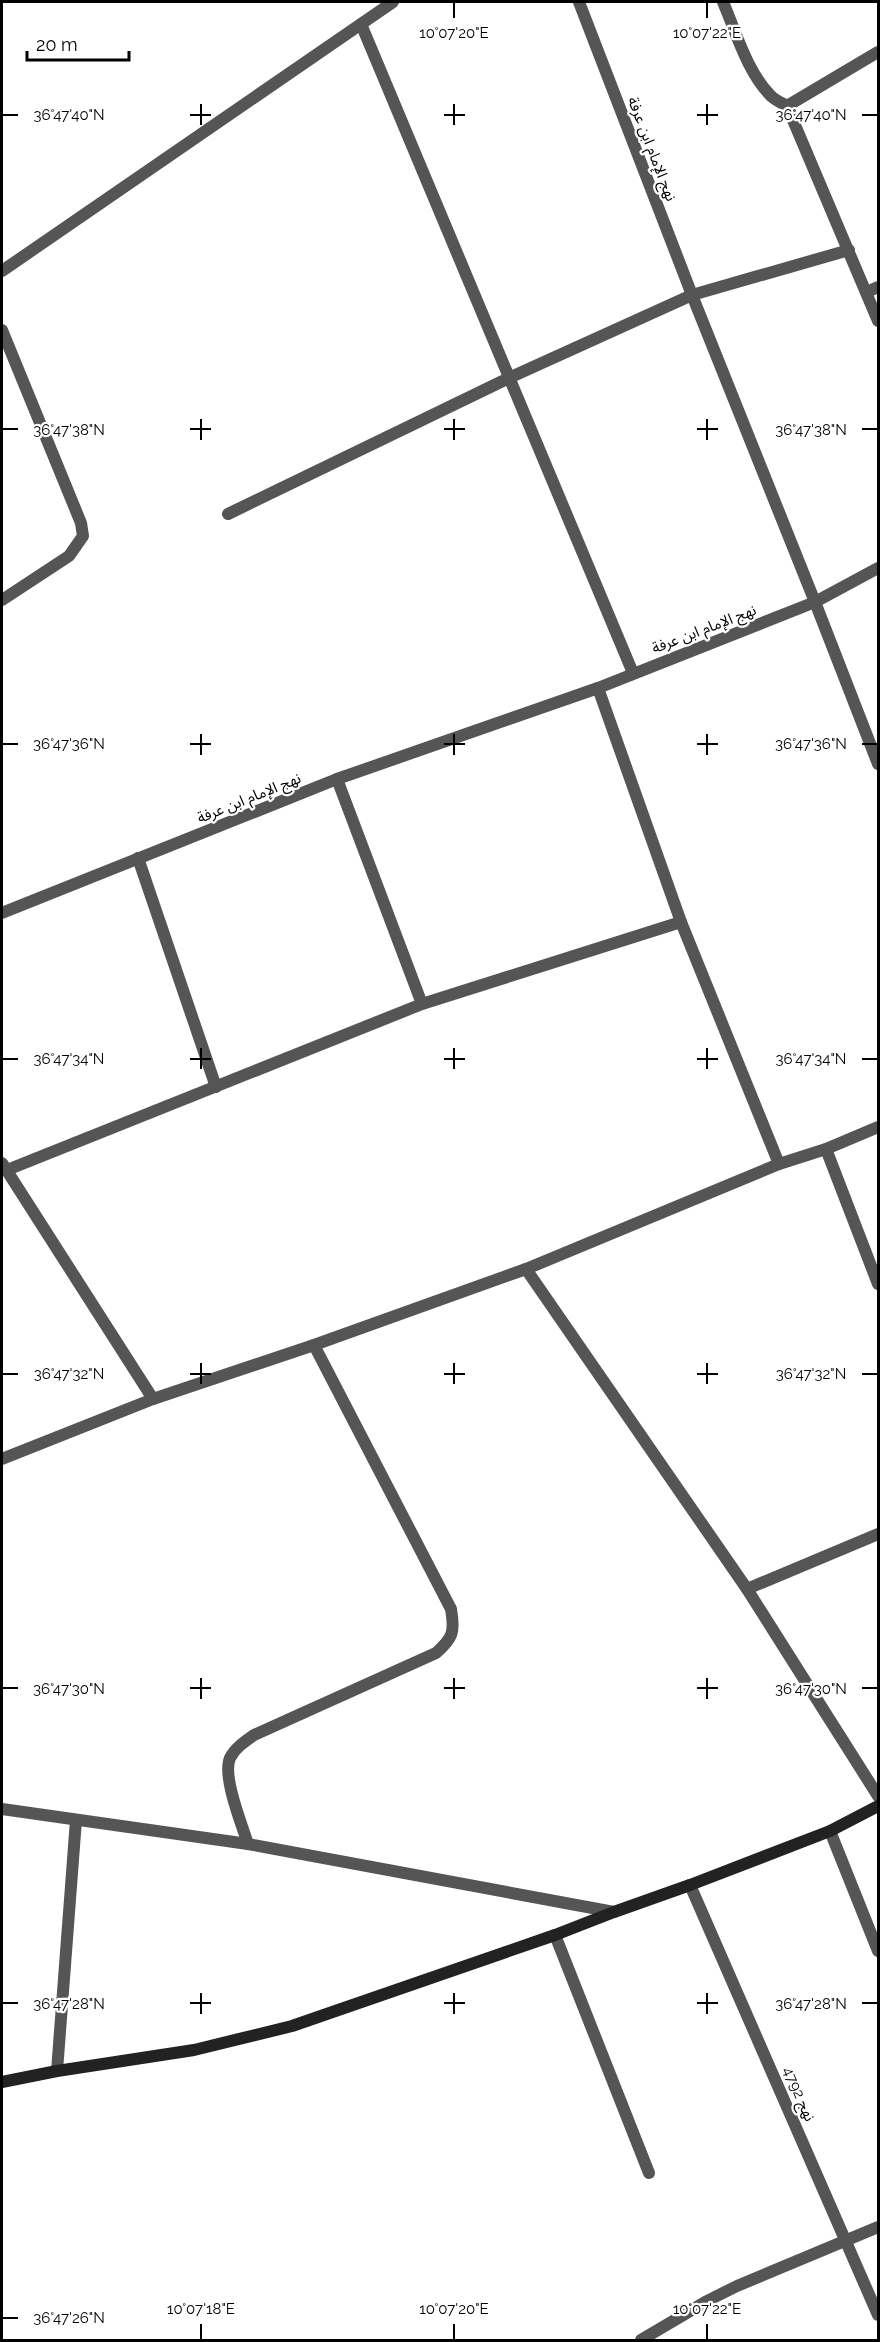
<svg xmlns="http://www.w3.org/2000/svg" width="880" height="2342" font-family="Raleway,'Noto Sans Arabic',sans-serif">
<rect width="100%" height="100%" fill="#fff"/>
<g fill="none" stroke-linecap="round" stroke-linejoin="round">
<g stroke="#555" stroke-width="12">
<path d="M723,2C736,32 747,72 771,96C775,100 782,103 787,106L878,321"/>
<polyline points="361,24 633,673"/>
<polyline points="787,106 878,52"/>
<polyline points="2,271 393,2"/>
<polyline points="867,292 878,287"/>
<polyline points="2,330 81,523 83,536 69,556 2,600"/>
<polyline points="228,514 511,377 692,295 849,250"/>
<polyline points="878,568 815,602 878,764"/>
<polyline points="598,688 681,922 779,1164"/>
<polyline points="337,779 422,1004"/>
<polyline points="138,858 216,1087"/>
<polyline points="2,913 337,779 598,688 815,602 692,295 579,2"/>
<polyline points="826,1149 878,1284"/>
<polyline points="2,1163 153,1399"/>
<polyline points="7,1170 422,1004 681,922"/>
<polyline points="526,1269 747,1589 878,1796"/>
<polyline points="2,1459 153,1399 314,1345 526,1269 779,1164 826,1149 878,1127"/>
<polyline points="747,1589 878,1534"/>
<polyline points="2,1809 248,1844 614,1912"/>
<polyline points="830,1831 878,1951"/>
<path d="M248,1844C242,1825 222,1776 230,1758C235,1748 244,1742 254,1735L436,1653C453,1638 455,1632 451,1609L314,1345"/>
<polyline points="690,1885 878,2315"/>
<polyline points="555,1935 649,2173"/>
<polyline points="57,2071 76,1820"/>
<polyline points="641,2340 707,2301 737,2286 878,2227"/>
</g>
<polyline stroke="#222" stroke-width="12" points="2,2082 57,2071 194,2050 292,2026 555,1935 614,1912 690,1885 830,1831 878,1806"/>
</g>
<path fill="none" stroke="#000" stroke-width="2" d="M454,3V18M707,3V18M201,104V125M454,104V125M707,104V125M3,115H18M190,115H211M444,115H465M697,115H718M862,115H877M201,419V440M454,419V440M707,419V440M3,429H18M190,429H211M444,429H465M697,429H718M862,429H877M201,734V755M454,734V755M707,734V755M3,744H18M190,744H211M444,744H465M697,744H718M862,744H877M201,1048V1069M454,1048V1069M707,1048V1069M3,1059H18M190,1059H211M444,1059H465M697,1059H718M862,1059H877M201,1363V1384M454,1363V1384M707,1363V1384M3,1374H18M190,1374H211M444,1374H465M697,1374H718M862,1374H877M201,1678V1699M454,1678V1699M707,1678V1699M3,1688H18M190,1688H211M444,1688H465M697,1688H718M862,1688H877M201,1993V2014M454,1993V2014M707,1993V2014M3,2003H18M190,2003H211M444,2003H465M697,2003H718M862,2003H877M3,2318H18M201,2324V2339M454,2324V2339M707,2324V2339"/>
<g text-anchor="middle" stroke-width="4.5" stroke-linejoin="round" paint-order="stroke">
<g font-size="15" fill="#000" stroke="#fff">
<text transform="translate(652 149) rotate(69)" y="5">نهج الإمام ابن عرفة</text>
<text transform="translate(704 629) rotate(-21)" y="5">نهج الإمام ابن عرفة</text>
<text transform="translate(249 798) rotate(-22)" y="5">نهج الإمام ابن عرفة</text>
<text transform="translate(799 2094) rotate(66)" y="5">نهج 4792</text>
</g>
</g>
<g font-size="15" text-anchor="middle" fill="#000" stroke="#fff" stroke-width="4.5" stroke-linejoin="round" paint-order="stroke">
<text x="454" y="38">10°07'20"E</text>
<text x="707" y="38">10°07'22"E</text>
<text x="69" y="120">36°47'40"N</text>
<text x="811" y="120">36°47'40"N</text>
<text x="69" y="435">36°47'38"N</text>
<text x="811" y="435">36°47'38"N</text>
<text x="69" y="749">36°47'36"N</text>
<text x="811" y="749">36°47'36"N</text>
<text x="69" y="1064">36°47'34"N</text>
<text x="811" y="1064">36°47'34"N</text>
<text x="69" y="1379">36°47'32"N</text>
<text x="811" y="1379">36°47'32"N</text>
<text x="69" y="1694">36°47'30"N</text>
<text x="811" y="1694">36°47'30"N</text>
<text x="69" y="2009">36°47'28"N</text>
<text x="811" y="2009">36°47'28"N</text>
<text x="201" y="2314">10°07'18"E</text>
<text x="454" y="2314">10°07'20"E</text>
<text x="707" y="2314">10°07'22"E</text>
<text x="69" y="2323">36°47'26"N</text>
</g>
<rect width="880" height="2342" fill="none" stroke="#000000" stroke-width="6"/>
<path d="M27 51v9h102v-9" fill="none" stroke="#000000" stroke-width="3"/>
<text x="36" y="51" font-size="18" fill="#000000" stroke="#ffffff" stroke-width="4.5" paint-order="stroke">20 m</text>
</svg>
